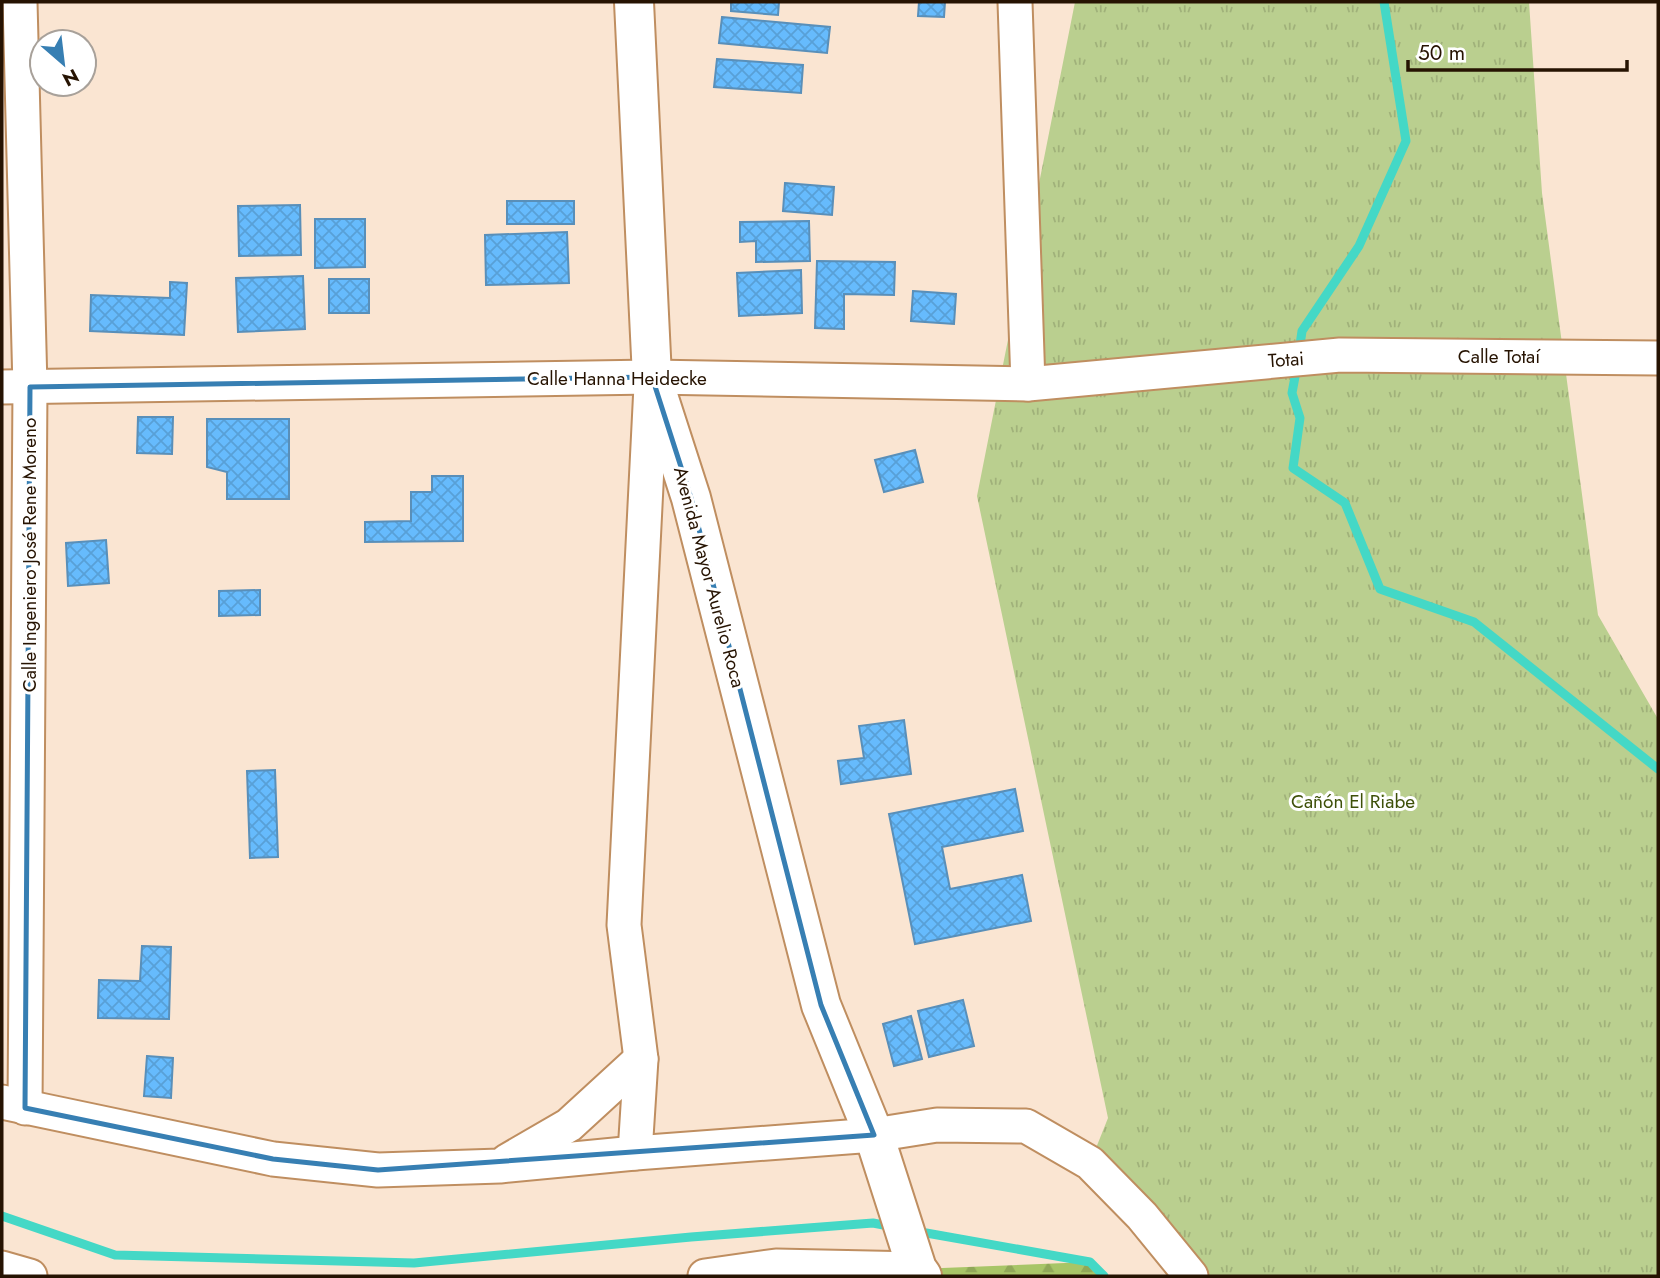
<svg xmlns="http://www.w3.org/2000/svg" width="1660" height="1278" font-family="Jost,sans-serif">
<defs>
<pattern id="forest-firs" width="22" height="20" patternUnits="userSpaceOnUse" patternTransform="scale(1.75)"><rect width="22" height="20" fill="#a8c567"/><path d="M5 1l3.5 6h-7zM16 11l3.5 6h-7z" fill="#90a858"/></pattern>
<pattern id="park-tufts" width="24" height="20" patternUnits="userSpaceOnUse" patternTransform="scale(1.75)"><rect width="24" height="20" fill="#bacf8f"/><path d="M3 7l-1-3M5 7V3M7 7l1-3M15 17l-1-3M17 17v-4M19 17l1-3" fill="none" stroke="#a0b17a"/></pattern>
<pattern id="building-cross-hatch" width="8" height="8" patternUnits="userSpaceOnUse" patternTransform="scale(1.75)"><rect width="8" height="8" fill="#66bbfd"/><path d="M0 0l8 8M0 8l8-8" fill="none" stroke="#58a0d7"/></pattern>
</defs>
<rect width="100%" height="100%" fill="#fae5d2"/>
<polygon fill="url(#forest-firs)" points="1090,1262 1104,1276 914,1276 917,1269"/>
<polygon fill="url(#park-tufts)" points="1075,2 1529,2 1542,193 1598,615 1658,719 1658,1276 1191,1276 1090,1163 1108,1118 977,496"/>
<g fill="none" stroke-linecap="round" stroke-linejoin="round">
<g stroke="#44d8c6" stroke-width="9">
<polyline points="1299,352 1302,331 1359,246 1406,141 1384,2"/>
<polyline points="1297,366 1292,393 1300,418 1293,468 1345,503 1380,589 1474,622 1658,769"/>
<polyline points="2,1216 115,1255 414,1263 691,1237 873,1223 894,1227"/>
<polyline points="915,1231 1090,1262 1104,1276"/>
</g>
</g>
<g fill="url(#building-cross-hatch)" stroke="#598fb9" stroke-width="2">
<polygon points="731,2 779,2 778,15 731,11"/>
<polygon points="919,2 945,2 944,17 918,16"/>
<polygon points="722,17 830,27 827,53 719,43"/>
<polygon points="717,59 803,65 801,93 714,87"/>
<polygon points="785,183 834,187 832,215 783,211"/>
<rect x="507" y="201" width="67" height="23"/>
<polygon points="300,205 301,255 239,256 238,206"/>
<polygon points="315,219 365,219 365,267 315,268"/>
<polygon points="809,221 810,261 756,262 756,241 740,242 740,222"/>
<polygon points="567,232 569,283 486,285 485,235"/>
<polygon points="817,261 895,262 894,295 844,294 844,329 815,328"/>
<polygon points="801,270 802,313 739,316 737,273"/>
<polygon points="303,276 305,329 238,332 236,278"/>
<rect x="329" y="279" width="40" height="34"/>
<polygon points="170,282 187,283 184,335 90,331 91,295 170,298"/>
<polygon points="913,291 956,294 954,324 911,321"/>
<polygon points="138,417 173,417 172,454 137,453"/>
<polygon points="207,419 289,419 289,499 227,499 227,472 207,467"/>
<polygon points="915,450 923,482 884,492 875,460"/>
<polygon points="432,476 463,476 463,541 365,542 365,522 411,521 411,492 432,492"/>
<polygon points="106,540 109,583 68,586 66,543"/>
<polygon points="260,590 260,615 219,616 219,591"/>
<polygon points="904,720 911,774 841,784 838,761 864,758 859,726"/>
<polygon points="275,770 278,857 250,858 247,771"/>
<polygon points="1015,789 1023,831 942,847 950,889 1022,875 1031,921 915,944 889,814"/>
<polygon points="142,946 171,947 169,1019 98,1018 99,980 140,981"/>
<polygon points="963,1000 974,1046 929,1057 918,1011"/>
<polygon points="911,1016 922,1059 894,1066 883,1024"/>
<polygon points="147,1056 173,1058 171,1098 144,1096"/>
</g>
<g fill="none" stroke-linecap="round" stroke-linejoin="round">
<g stroke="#bf8e60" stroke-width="37">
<g id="minor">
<polyline points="20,2 30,387 25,1108"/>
<polyline points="1015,2 1028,384"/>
<polyline points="2,387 652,377 1028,384 1340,355 1658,358"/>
<polyline points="2,1102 273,1159 378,1170 500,1166 635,1153 874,1135 937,1125 1026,1126 1090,1163 1142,1216 1191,1276"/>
<polyline points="635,1153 641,1059 624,925 651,386"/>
<polyline points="507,1161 569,1125 641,1059"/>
<polyline points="2,1268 30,1276"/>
<polyline points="705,1276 776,1266 917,1269"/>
</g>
</g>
<g stroke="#bf8e60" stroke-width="42">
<polyline id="secondary" points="634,2 652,377 691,498 821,1005 874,1135 917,1269 922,1276"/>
</g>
<use href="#minor" stroke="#fff" stroke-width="33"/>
<use href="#secondary" stroke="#fff" stroke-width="38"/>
</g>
<path fill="none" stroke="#377fb3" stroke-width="5" stroke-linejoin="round" d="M652,377L691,498L821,1005L874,1135L378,1170L273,1159L25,1108L30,387Z"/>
<g text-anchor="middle" stroke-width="6" stroke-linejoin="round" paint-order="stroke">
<g font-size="19" fill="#261302" stroke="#fff">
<text x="1499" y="363">Calle Totaí</text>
<text transform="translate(1286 359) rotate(-4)" y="7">Totai</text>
<text x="617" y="385">Calle Hanna Heidecke</text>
<text transform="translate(29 555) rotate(-90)" y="7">Calle Ingeniero José Rene Moreno</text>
<text transform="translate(710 577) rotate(75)" y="7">Avenida Mayor Aurelio Roca</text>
</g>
<g font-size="19" fill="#3e5009" stroke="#fff">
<text x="1353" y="808">Cañón El Riabe</text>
</g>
</g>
<rect width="1660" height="1278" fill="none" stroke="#261302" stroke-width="7"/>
<g transform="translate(63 63) rotate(152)"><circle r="33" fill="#ffffff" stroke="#a8a19a" stroke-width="2"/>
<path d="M0-5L12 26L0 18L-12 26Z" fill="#377fb3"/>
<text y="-10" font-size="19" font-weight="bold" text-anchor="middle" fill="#261302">N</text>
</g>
<path d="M1408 60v10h219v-10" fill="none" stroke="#261302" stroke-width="3.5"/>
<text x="1418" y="60" font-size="21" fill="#261302" stroke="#ffffff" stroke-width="5" paint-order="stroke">50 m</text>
</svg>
